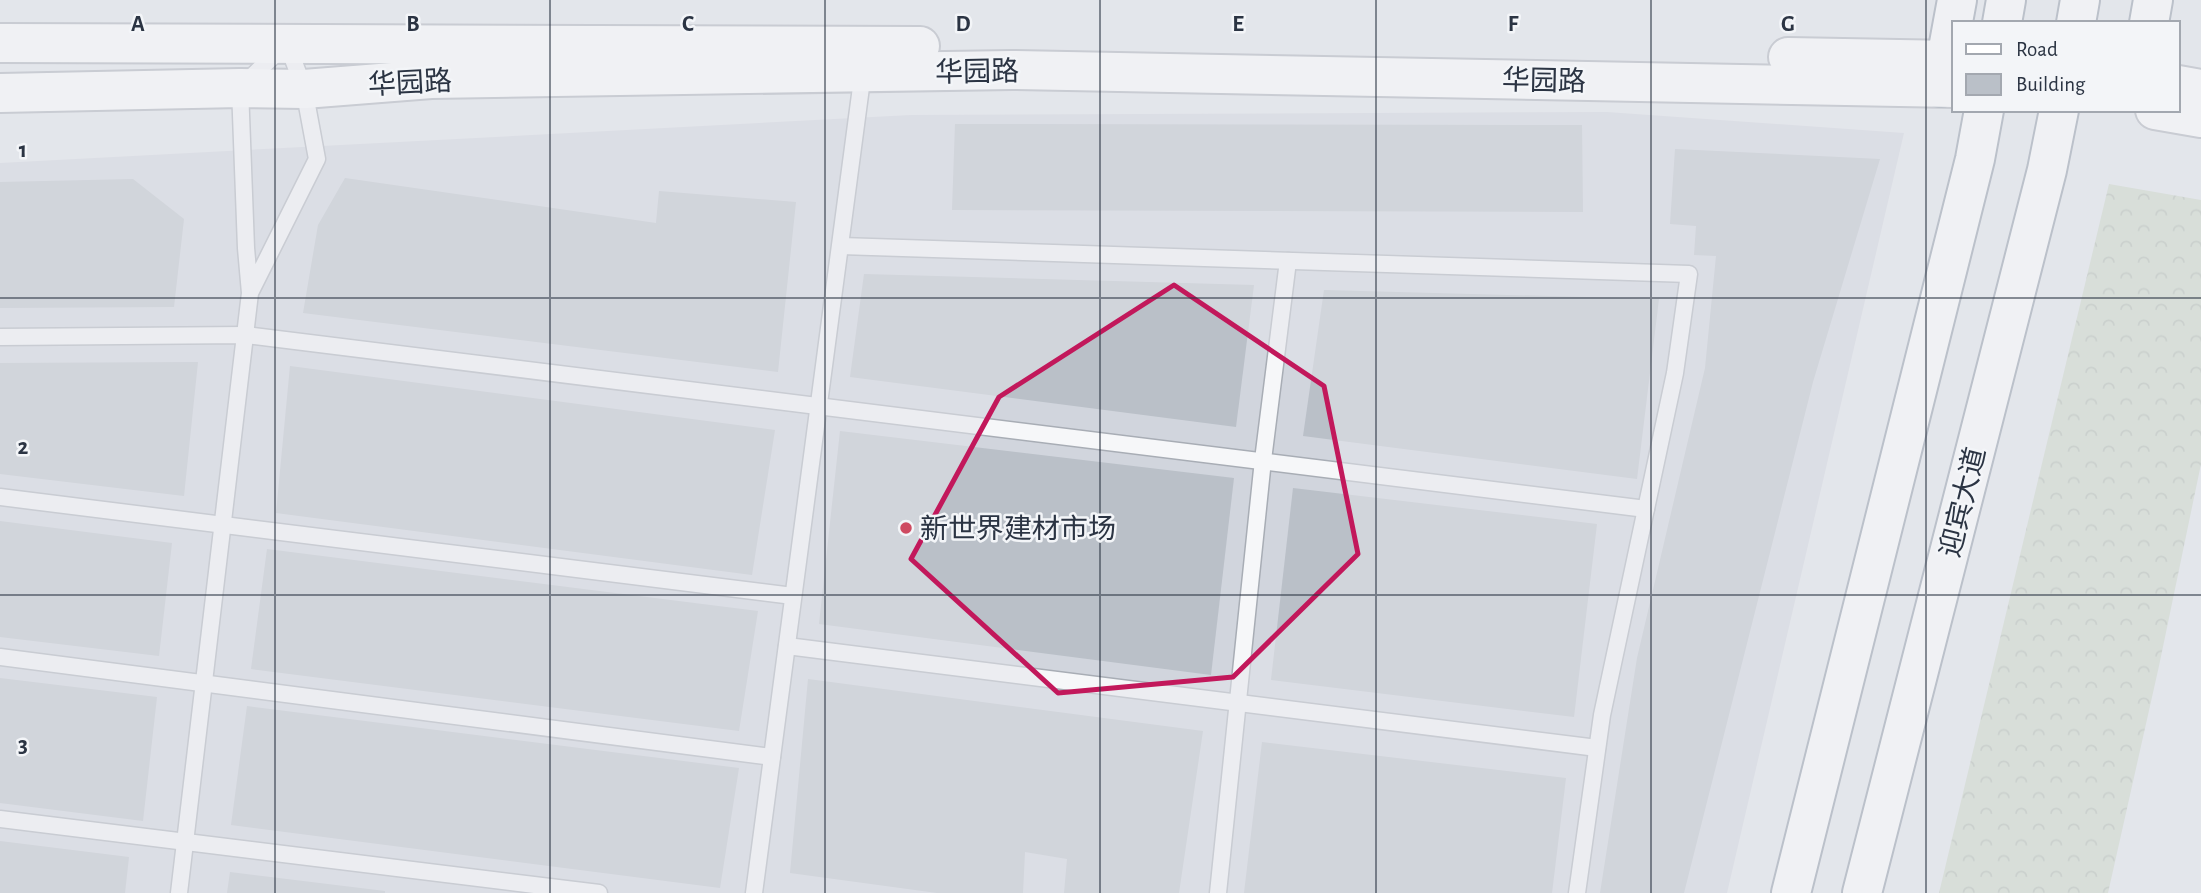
<svg xmlns="http://www.w3.org/2000/svg" width="2201" height="893" font-family="'Alegreya Sans','Noto Sans SC',sans-serif">
<defs>
<pattern id="forest-crowns" width="20" height="18" patternUnits="userSpaceOnUse" patternTransform="scale(1.75)"><rect width="20" height="18" fill="#c9d5c4"/><path d="M2 6a3 3 0 1 1 6 0M12 15a3 3 0 1 1 6 0" fill="none" stroke="#adb7aa"/></pattern>
</defs>
<rect width="100%" height="100%" fill="#e3e6eb"/>
<polygon fill="#d1d5dd" points="1607,112 1904,133 1727,893 0,893 0,163 911,115"/>
<polygon fill="url(#forest-crowns)" points="2109,184 2201,200 2201,464 2159,666 2108,893 1939,893"/>
<g fill="#bac0c8">
<polygon points="955,124 1582,125 1583,212 952,210"/>
<polygon points="1675,149 1880,159 1813,382 1684,893 1600,893 1637,658 1705,368 1716,256 1694,255 1696,226 1670,224"/>
<polygon points="345,178 656,223 659,191 796,202 778,372 303,313 318,225"/>
<polygon points="133,179 184,219 174,307 0,308 0,182"/>
<polygon points="864,274 1254,285 1236,427 850,377"/>
<polygon points="1324,290 1659,299 1637,479 1303,436"/>
<polygon points="198,362 184,496 0,474 0,363"/>
<polygon points="290,366 775,430 752,575 276,513"/>
<polygon points="840,431 1234,478 1211,675 819,624"/>
<polygon points="1293,488 1597,524 1574,717 1271,680"/>
<polygon points="0,521 172,543 159,656 0,637"/>
<polygon points="267,549 758,611 739,731 251,669"/>
<polygon points="0,678 157,697 143,821 0,803"/>
<polygon points="808,679 1203,731 1179,893 1064,893 1067,859 1025,852 1023,893 937,893 790,873"/>
<polygon points="247,706 739,768 720,888 231,825"/>
<polygon points="1262,742 1566,778 1552,893 1244,893"/>
<polygon points="0,841 129,857 125,893 0,893"/>
<polygon points="230,872 385,891 385,893 227,893"/>
</g>
<g fill="none" stroke-linecap="round" stroke-linejoin="round">
<g stroke="#a8adb5" stroke-width="19">
<g id="service">
<polyline points="841,246 1689,274 1675,373 1602,715 1577,893"/>
<polyline points="0,337 246,335 1646,509"/>
<polyline points="0,497 793,596"/>
<polyline points="787,646 1597,748"/>
<polyline points="0,657 772,757"/>
<polyline points="0,819 599,893"/>
<polyline points="179,893 250,293 246,248 240,88 287,43 304,89 317,159 250,293"/>
<polyline points="754,893 863,72"/>
<polyline points="1218,893 1263,460 1288,261"/>
</g>
</g>
<g stroke="#a8adb5" stroke-width="42">
<g id="secondary">
<polyline points="0,43 920,46"/>
<polyline points="1788,57 1954,60"/>
<polyline points="2178,85 2201,89"/>
<polyline points="0,93 240,88 304,89 431,79 1012,70 1954,88"/>
<polyline points="2155,110 2201,118"/>
</g>
</g>
<g stroke="#8a94a2" stroke-width="42">
<g id="trunk">
<polyline points="2002,23 2006,0"/>
<polyline points="2076,23 2080,0"/>
<polyline points="2149,23 2153,0"/>
<polyline points="1941,87 1957,0"/>
<polyline points="1791,893 1975,159 1984,110"/>
<polyline points="1862,893 2047,170 2059,110"/>
</g>
</g>
<use href="#service" stroke="#f6f7f9" stroke-width="16"/>
<use href="#secondary" stroke="#fff" stroke-width="38"/>
<use href="#trunk" stroke="#fff" stroke-width="38"/>
</g>
<path d="M0 0H2201V893H0ZM1174,285L1324,386L1358,554L1233,677L1058,693L911,559L999,397Z" fill="#e3e6eb" fill-opacity=".55" fill-rule="evenodd"/>
<path fill="none" stroke="#c2185b" stroke-width="5" stroke-linejoin="round" d="M1174,285L1324,386L1358,554L1233,677L1058,693L911,559L999,397Z"/>
<path fill="none" stroke="#2b3443" stroke-width="2" stroke-opacity="0.55" d="M275,0V893M550,0V893M825,0V893M1100,0V893M1376,0V893M1651,0V893M1926,0V893M0,298H2201M0,595H2201"/>
<circle fill="#ce4a61" stroke="#f3f5f8" stroke-width="2.5" cx="906" cy="528" r="7"/>
<g text-anchor="middle" stroke-width="5" stroke-linejoin="round" paint-order="stroke">
<g font-size="28" fill="#2b3443" stroke="#f3f5f8">
<text transform="translate(977 71) rotate(-1)" y="10">华园路</text>
<text transform="translate(1544 80) rotate(1)" y="10">华园路</text>
<text transform="translate(410 82) rotate(-3)" y="10">华园路</text>
<text transform="translate(1962 502) rotate(-76)" y="10">迎宾大道</text>
</g>
<g font-size="28" fill="#2b3443" stroke="#f3f5f8" text-anchor="start">
<text x="920" y="538">新世界建材市场</text>
</g>
</g>
<g font-size="23" text-anchor="middle" font-weight="bold" fill="#2b3443" stroke="#f3f5f8" stroke-width="5" stroke-linejoin="round" paint-order="stroke">
<text x="138" y="31">A</text>
<text x="413" y="31">B</text>
<text x="688" y="31">C</text>
<text x="963" y="31">D</text>
<text x="1238" y="31">E</text>
<text x="1513" y="31">F</text>
<text x="1788" y="31">G</text>
<text x="23" y="157">1</text>
<text x="23" y="454">2</text>
<text x="23" y="752">3</text>
</g>
<rect x="1952" y="21" width="228" height="91" fill="#f3f5f8" stroke="#a3a8b0" stroke-width="2"/>
<rect x="1966" y="44" width="35" height="10" fill="#ffffff" stroke="#a3a8b0" stroke-width="2"/>
<text x="2016" y="56" font-size="21" fill="#2b3443">Road</text>
<rect x="1966" y="74" width="35" height="21" fill="#bac0c8" stroke="#a3a8b0" stroke-width="2"/>
<text x="2016" y="91" font-size="21" fill="#2b3443">Building</text>
</svg>
